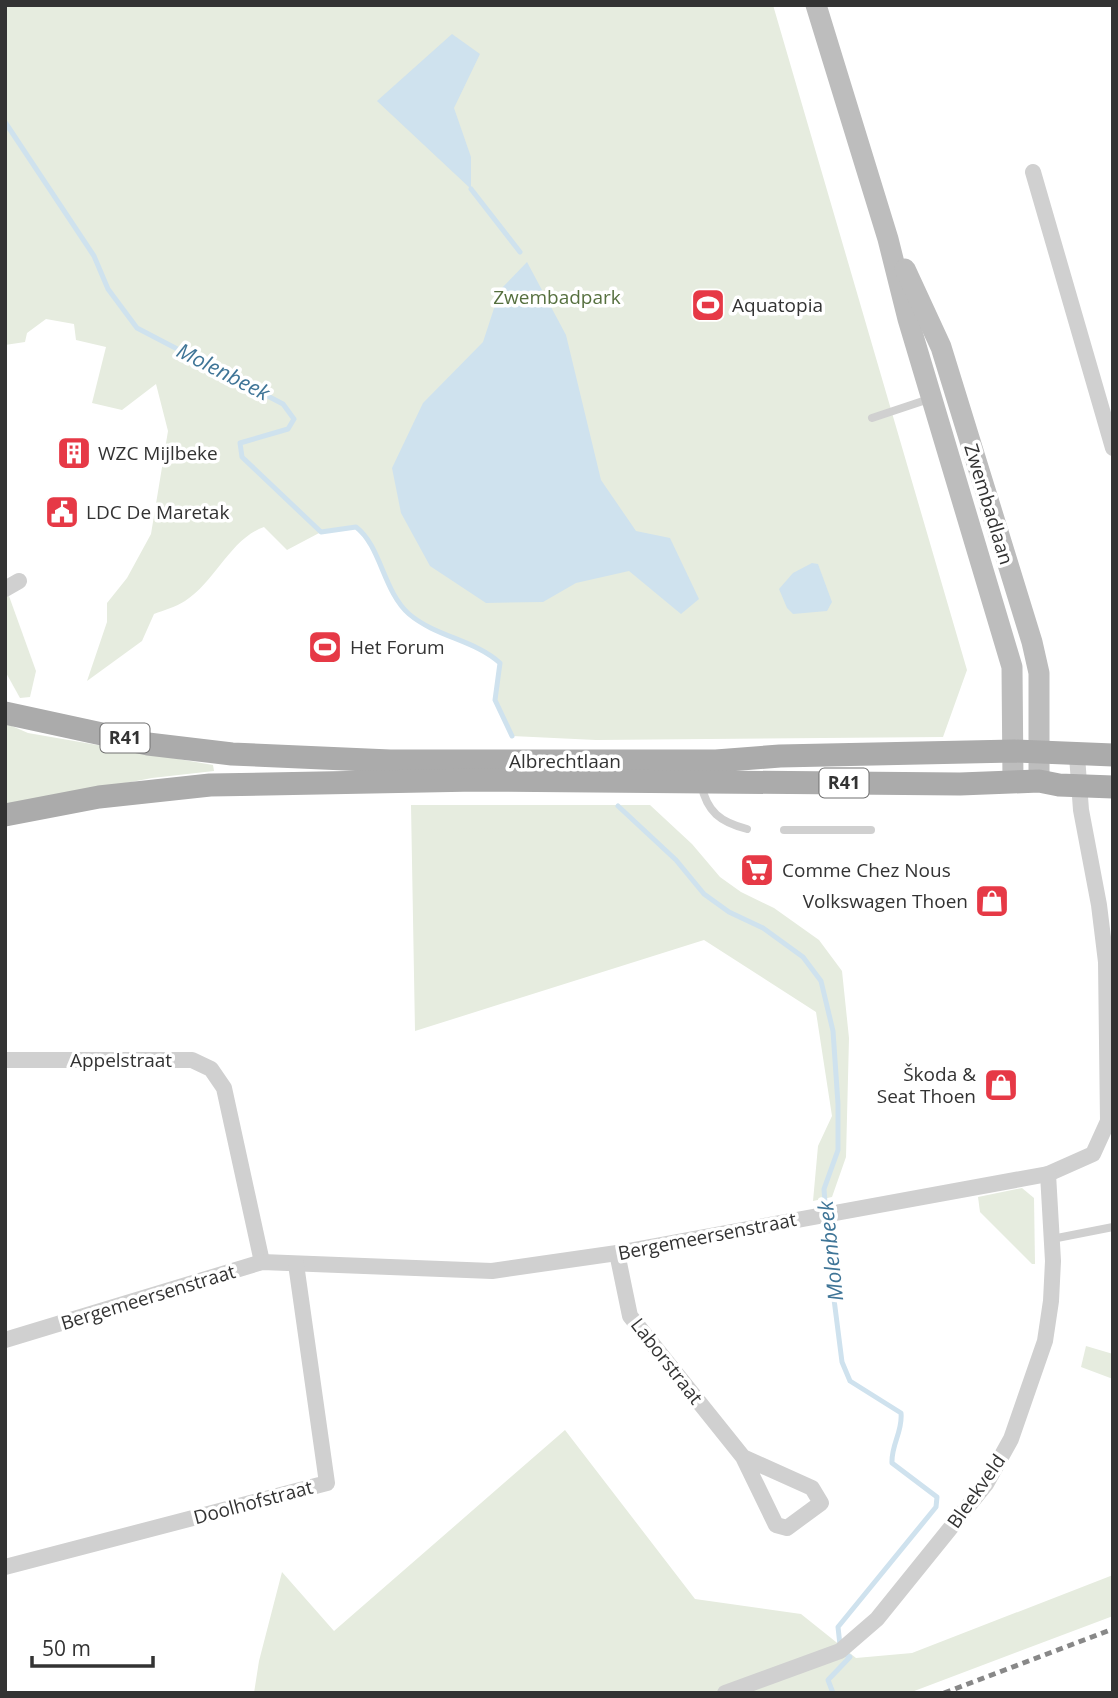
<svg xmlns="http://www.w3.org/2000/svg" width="1118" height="1698" font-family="'Open Sans',sans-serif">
<rect width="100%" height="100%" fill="#fff"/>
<g fill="#e6ecdf">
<path d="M5,5H773L967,670L943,737L596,740L512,736L495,700L500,663C475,640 436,637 409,614C383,591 381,546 356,527L321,532L287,550L264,527C230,539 216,581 185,601C176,607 164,610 154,614L142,641L87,681L107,622V603L127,578L151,534L168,431L156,384L122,410L92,403L106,347L76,340L74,324L46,319L27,333L25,342L5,345Z"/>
<polygon points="5,585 36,671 30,697 20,698 5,671"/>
<polygon points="5,723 28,733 213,765 214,771 152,778 5,806"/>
<polygon points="411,805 650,805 692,844 720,877 741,892 774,908 819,940 842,971 849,1038 846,1157 832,1197 813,1201 818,1146 832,1116 816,1012 704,940 415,1031"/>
<polygon points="1022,1188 1034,1198 1035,1264 1032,1264 980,1212 978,1197"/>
<polygon points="1086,1346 1113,1354 1113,1379 1081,1367"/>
<polygon points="565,1430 695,1599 801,1614 856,1658 912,1653 1113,1575 1113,1616 909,1693 254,1693 259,1661 282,1572 334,1631"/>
</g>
<g fill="#cfe2ee">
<polygon points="452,34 480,54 454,108 471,157 471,189 377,101"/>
<polygon points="527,262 566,335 601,480 636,531 670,538 699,599 681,614 629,571 576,583 543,602 486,603 430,566 401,513 392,468 423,403 483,342 500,290"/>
<polygon points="812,563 818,564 832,602 827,611 793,614 787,608 779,589 793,573"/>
</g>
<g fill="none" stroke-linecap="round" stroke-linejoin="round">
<g stroke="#cfe2ee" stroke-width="5">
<path d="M5,122L94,256L108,289L137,328L283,404L294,419L288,429L240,443L242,457L321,532L356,527C381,546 383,591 409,614C436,637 475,640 500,663L495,700L512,736"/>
<polyline points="471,189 520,252"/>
<path d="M618,806L676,860L704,894L729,912L763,928L803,957L821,981L833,1031L838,1104V1150L824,1189L829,1260L842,1362L850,1381L901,1413C903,1431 891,1445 892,1463L937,1497L936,1507L838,1627L840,1645"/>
<polyline points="833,1693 828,1680 850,1657 843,1653"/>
</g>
<g stroke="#d0d0d0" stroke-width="8">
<polyline points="872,418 929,399"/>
<path d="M701,784C707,812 720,822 747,829"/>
<polyline points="784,830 871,830"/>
<polyline points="1052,1239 1113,1227"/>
</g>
<g stroke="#d0d0d0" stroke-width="16">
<polyline points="1033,172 1113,448"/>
<polyline points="5,589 19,581"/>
<polyline points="5,1060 192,1060 211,1069 224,1088 262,1262"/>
<polyline points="617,1253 630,1316 743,1457 776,1525 787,1528 821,1503 812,1488 743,1457"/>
<polyline points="5,1340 262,1262 492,1271 617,1253 1048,1174 1093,1154 1108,1121 1106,962 1099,905 1081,810 1077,756"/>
<polyline points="5,1567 327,1483 296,1264"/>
<polyline points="725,1693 840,1651 877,1619 986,1484 1011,1439 1045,1341 1051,1301 1053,1261 1048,1174"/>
</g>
<g stroke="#bdbdbd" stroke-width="21">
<polyline points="816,5 888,239 908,319 1012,667 1013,781"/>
<polyline points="905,269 941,347 1032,642 1039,673 1039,781"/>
</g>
<g stroke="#ababab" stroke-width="23">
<polyline points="5,713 148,744 232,754 390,761 716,761 780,756 1014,751 1113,755"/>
<polyline points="5,815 99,797 210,785 477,780 960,784 1039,781 1059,785 1113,787"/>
</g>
<polyline stroke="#888" stroke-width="5" stroke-dasharray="7 5" stroke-linecap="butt" points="944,1693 1113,1629"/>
</g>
<defs>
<g id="stadium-square" transform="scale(1.75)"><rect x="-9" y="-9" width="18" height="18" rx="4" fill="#e63946" stroke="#fff"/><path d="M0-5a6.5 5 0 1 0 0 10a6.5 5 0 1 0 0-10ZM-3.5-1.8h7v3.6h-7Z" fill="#fff"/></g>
<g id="building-square" transform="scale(1.75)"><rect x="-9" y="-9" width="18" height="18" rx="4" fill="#e63946" stroke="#fff"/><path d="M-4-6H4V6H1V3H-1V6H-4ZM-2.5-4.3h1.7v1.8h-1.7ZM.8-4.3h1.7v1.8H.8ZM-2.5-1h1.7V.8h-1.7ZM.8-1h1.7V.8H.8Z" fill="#fff"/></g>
<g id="civic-square" transform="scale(1.75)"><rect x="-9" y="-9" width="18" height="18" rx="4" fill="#e63946" stroke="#fff"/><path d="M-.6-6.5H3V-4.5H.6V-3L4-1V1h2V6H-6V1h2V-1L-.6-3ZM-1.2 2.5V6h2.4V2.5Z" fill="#fff"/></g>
<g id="supermarket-square" transform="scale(1.75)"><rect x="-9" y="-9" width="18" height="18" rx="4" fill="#e63946" stroke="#fff"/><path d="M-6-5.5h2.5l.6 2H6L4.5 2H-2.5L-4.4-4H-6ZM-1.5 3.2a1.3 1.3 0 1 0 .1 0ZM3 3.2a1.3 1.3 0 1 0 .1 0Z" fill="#fff"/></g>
<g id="shop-square" transform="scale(1.75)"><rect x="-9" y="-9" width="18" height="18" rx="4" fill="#e63946" stroke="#fff"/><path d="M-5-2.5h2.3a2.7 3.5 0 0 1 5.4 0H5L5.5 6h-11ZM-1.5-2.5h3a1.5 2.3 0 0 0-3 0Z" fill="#fff"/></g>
</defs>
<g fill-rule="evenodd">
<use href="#stadium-square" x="708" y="305"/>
<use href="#building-square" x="74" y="453"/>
<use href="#civic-square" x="62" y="512"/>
<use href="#stadium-square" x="325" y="647"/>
<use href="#supermarket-square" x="757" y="870"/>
<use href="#shop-square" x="992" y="901"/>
<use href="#shop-square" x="1001" y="1085"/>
</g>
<g text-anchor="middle" stroke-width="7" stroke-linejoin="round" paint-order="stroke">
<g fill="#fff" stroke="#707070" stroke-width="2">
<rect x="100.5" y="723.5" width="49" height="29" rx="5"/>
<rect x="819.5" y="768.5" width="49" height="29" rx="5"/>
</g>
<g font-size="18" font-weight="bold" fill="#333">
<text x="125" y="744">R41</text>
<text x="844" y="789">R41</text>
</g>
<g font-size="19" fill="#56703f" stroke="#fff">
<text x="557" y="304">Zwembadpark</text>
</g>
<g font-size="19" fill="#333" stroke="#fff" text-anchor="start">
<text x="732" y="312">Aquatopia</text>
<text x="98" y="460">WZC Mijlbeke</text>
<text x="86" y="519">LDC De Maretak</text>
<text x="350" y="654">Het Forum</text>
<text x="782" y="877">Comme Chez Nous</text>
<text x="968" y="908" text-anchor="end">Volkswagen Thoen</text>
<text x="976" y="1081" text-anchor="end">Škoda &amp;<tspan x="976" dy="22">Seat Thoen</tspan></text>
</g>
<g font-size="19" fill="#333" stroke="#fff">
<text transform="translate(989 504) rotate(73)" y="7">Zwembadlaan</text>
<text x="565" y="768">Albrechtlaan</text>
<text x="121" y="1067">Appelstraat</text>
<text transform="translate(707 1236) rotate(-11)" y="7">Bergemeersenstraat</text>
<text transform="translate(148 1297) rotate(-17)" y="7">Bergemeersenstraat</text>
<text transform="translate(667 1361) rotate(52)" y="7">Laborstraat</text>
<text transform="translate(976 1491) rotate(-55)" y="7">Bleekveld</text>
<text transform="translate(253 1502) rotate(-15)" y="7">Doolhofstraat</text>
</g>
<g font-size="21" font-style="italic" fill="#3f7597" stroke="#fff">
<text transform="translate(223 372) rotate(27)" y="7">Molenbeek</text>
<text transform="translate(831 1251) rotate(-96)" y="7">Molenbeek</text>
</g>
</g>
<rect width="1118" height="1698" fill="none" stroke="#333333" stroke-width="14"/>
<path d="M32 1656v10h121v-10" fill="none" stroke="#333333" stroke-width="3.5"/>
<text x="42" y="1656" font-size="21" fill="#333333" stroke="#ffffff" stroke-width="5" paint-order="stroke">50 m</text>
</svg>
